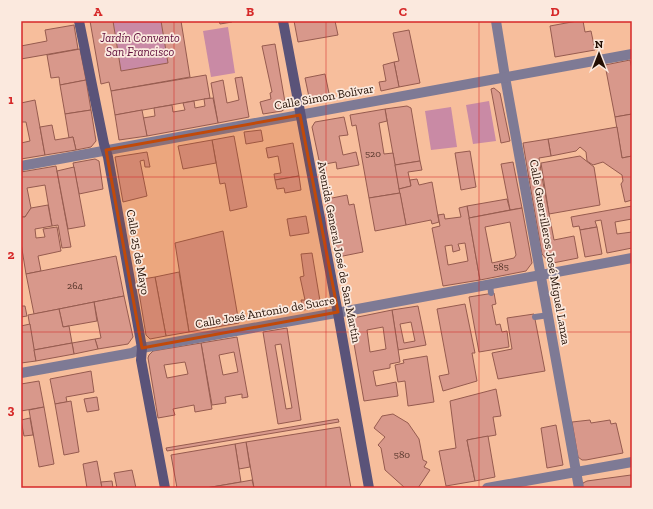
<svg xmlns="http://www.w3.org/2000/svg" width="653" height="509" font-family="'Zilla Slab',serif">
<rect width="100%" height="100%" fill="#f7be9c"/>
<g fill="#c98aa5">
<polygon points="113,21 161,21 168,63 121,71"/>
<polygon points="228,27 235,73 211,77 203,31"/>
<polygon points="489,101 496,141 473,144 466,105"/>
<polygon points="451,107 457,147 431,150 425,111"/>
</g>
<g fill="#d8988b" stroke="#965b4f" fill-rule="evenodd">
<polygon points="90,21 113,21 121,71 168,63 161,21 181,21 190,77 111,91 109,82 101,84"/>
<polygon points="219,21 232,21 232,22 220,24"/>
<polygon points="294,21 335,21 338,35 298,42"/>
<polygon points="577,21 583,21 585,32 591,31 595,50 555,57 550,26"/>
<polygon points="74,25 78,49 21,59 21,46 47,41 45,30"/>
<polygon points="409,30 420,83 399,87 394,62 399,61 393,33"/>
<polygon points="275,44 286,108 282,111 263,114 260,102 271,99 270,93 272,92 262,46"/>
<polygon points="80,49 86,80 60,85 59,77 51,78 47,55"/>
<polygon points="630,60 632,69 632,114 615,117 605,65"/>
<polygon points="394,62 399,87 381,91 379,82 386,81 383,65"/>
<polygon points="325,74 330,98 313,101 309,97 305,78"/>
<polygon points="206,75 210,98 115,115 111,91"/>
<polygon points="242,77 249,117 218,123 211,83 223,80 227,103 239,100 235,78"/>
<polygon points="86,80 91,110 65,114 60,85"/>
<polygon points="494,88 500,93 510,141 501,143 491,89"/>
<polygon points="213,98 218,123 147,136 143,118 155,116 154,108 172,105 173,112 185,110 183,103 194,101 195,108 205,106 204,99"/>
<polygon points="35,100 45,155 21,159 21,143 30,141 26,122 21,122 21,103"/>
<polygon points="407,106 411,108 420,161 395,165 385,109"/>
<polygon points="385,109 387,121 379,123 384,154 393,153 400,193 369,198 356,125 352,126 350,115"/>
<polygon points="91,110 96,141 91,147 76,150 73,137 69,138 65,114"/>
<polygon points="142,110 147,136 119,140 115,115"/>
<polygon points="632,114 632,156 622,158 615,117"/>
<polygon points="344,117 348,135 339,136 343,155 356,152 359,165 337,169 336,162 320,165 312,127 315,122"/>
<polygon points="52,125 55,140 73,137 76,150 45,155 40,127"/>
<polygon points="617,127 622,158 632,156 632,200 625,202 621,184 623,181 622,175 603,162 593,165 587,161 586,152 580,147 576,151 551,156 548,139"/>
<polygon points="261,130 263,141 246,144 244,132"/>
<polygon points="234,136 247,207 230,211 225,183 220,184 212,140"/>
<polygon points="548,139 551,156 539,158 542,177 529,179 523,143"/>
<polygon points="212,140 216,163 183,169 178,146"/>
<polygon points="293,143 299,176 275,180 274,174 281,173 278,156 268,158 266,148"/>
<polygon points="470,151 476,187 461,190 455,153"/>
<polygon points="147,152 150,167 145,167 144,160 140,161 147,196 123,202 115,157"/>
<polygon points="580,156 594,167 600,205 549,214 541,163"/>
<polygon points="95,159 99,161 103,189 79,194 73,163"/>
<polygon points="420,161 422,170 408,172 411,186 399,189 395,165"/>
<polygon points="513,162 522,208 510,210 501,164"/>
<polygon points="56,166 71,247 62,248 58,225 52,226 45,185 27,188 31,208 25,217 21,217 21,172"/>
<polygon points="74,167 85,226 68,229 57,171"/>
<polygon points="299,176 301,190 285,193 284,188 277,189 275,180"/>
<polygon points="542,177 554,240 574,236 578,258 553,263 548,261 542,254 529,179"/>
<polygon points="417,179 419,185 432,182 439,222 432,224 431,220 406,225 399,189 411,186 410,180"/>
<polygon points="400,193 406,225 375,231 369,198"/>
<polygon points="347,195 349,205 354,204 363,252 338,257 327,199"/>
<polygon points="507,199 510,210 469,218 467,206"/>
<polygon points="48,205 52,226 35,229 36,238 45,237 43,229 57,227 61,251 38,256 41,271 26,274 21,243 21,217 25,217 31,208"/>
<path d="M467,206L480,280L443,286L432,228L440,226L438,215L444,214L445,219L461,217L459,208ZM465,243L468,261L448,265L445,246L452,245L453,252L460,250L458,244Z"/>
<polygon points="632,206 632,219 615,222 617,234 632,232 632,248 607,253 601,220 595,221 597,227 580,230 579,226 573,227 571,217"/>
<path d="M522,208L532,263L526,271L480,280L469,218ZM510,222L516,255L514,258L492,263L485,227Z"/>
<polygon points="306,216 309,233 290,236 287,219"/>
<polygon points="597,227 602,254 585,257 580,230"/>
<polygon points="223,231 239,323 189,332 175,243"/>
<polygon points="312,253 320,301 317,308 303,310 301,300 305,300 300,277 304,276 301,254"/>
<polygon points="116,256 124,296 34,314 26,274"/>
<polygon points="179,272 189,332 166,336 155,277"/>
<polygon points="155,277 166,336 150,339 146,335 137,280"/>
<polygon points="494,293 496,304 492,305 496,325 500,324 502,332 507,331 509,347 479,352 469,297"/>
<polygon points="124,296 133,337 128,344 98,349 95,339 101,338 94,302"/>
<polygon points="94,302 97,321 63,327 59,309"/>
<polygon points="465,304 475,353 472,353 477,381 443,391 439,376 449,374 437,309"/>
<polygon points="21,306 25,306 27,316 21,317"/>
<path d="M418,306L426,345L398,350L392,310ZM411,322L415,341L404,343L400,324Z"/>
<polygon points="59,309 63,327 69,326 72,343 34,350 28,315"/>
<path d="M392,310L400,362L390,364V368L373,371L376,386L396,382L398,396L364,401L350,321L353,318ZM383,327L386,349L370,352L367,330Z"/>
<polygon points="534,314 545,371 498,379 492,353 512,349 507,318"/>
<polygon points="30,324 36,361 21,363 21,326"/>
<path d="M287,328L301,420L278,424L263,332ZM281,344L292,408L286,409L275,345Z"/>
<path d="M237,337L248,397L242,398V394L225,397L226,403L212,405L201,343ZM234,352L238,372L223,375L219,355Z"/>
<polygon points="95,339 98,349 74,354 72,343"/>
<polygon points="72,343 74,354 36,361 34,350"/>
<path d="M201,343L212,409L195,412L194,405L173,409L175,415L158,418L148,358L149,355L153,351ZM185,362L188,374L167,378L164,365Z"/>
<polygon points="427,356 434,402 408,406 405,381 398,382 395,365 404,363 403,360"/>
<polygon points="91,371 94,392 66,397 67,402 55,404 50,379"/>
<polygon points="39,381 44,407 21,411 21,384"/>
<polygon points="496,389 501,416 493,417 496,435 467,440 475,481 446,486 439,451 456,448 450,401"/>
<polygon points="97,397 99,410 87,412 84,399"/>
<polygon points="71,401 79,452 64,455 55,404"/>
<polygon points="44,407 54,464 39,467 29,410"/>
<polygon points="393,414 408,423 419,439 423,460 427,462 424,467 430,470 418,488 405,488 385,470 381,448 378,445 385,437 374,428 382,416"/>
<polygon points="30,418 33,435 24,436 21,420"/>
<polygon points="338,419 339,422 167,451 166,448"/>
<polygon points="590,420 591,423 610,420 611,424 616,423 623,453 586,460 582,460 578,457 572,422"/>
<polygon points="556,425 563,465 547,468 541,428"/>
<polygon points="340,427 351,488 254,488 246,442"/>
<polygon points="488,436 495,477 475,481 467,440"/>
<polygon points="246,442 250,467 239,469 235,444"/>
<polygon points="235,444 241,482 206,488 177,488 171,455"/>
<polygon points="97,461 102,488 87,488 83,464"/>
<polygon points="132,470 136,488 117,488 114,473"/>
<polygon points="631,475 632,488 581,488 583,483 587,481"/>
<polygon points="252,480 254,488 206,488 241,482"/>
<polygon points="112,481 113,488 102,488 101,482"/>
</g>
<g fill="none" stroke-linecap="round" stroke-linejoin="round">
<g stroke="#7e7a95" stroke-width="6">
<polyline points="490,284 491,293"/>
<polyline points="535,317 549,315"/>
</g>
<g stroke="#7e7a95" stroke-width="10">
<polyline points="496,21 505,77 579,488"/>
<polyline points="21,166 632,54"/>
<polyline points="21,373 132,353 142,348 347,311 632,258"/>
<polyline points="487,488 632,462"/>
</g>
<g stroke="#5a5379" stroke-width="10">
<polyline points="79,21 104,144 108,157 142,348 141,360 165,488"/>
<polyline points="283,21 339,319 369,488"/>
</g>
</g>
<path fill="#c14a0a" fill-opacity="0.2" stroke="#c14a0a" stroke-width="3" stroke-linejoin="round" d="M300,115L338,312L142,348L106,150Z"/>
<path fill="none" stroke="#d62828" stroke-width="1" stroke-opacity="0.55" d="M174,21V488M326,21V488M479,21V488M21,177H632M21,332H632"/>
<g text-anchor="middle" stroke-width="3.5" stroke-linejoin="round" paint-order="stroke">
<g font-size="10" fill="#503126">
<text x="373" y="157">520</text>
<text x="501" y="270">585</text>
<text x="75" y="289">264</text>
<text x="402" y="458">580</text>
</g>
<g font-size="12" font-style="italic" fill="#600e3b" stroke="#fbe9de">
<text x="140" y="42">Jardín Convento<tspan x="140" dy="14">San Francisco</tspan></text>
</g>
<g font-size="12" fill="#230f04" stroke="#fbe9de">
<text transform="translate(324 97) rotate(-10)" y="4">Calle Simon Bolívar</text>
<text transform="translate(138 252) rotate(80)" y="4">Calle 25 de Mayo</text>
<text transform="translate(339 252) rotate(79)" y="4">Avenida General José de San Martín</text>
<text transform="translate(550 252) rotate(80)" y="4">Calle Guerrilleros José Miguel Lanza</text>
<text transform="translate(265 312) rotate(-10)" y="4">Calle José Antonio de Sucre</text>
</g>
</g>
<rect width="653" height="509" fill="none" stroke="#fbe9de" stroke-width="44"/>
<g transform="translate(599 54)" stroke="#fbe9de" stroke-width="3" paint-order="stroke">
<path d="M0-3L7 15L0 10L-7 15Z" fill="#230f04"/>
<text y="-6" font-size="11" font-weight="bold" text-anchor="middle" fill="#230f04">N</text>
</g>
<rect x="22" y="22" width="609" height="465" fill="none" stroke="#d62828" stroke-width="1.5"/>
<g font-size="13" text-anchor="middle" font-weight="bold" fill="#d62828">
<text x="98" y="16">A</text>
<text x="250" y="16">B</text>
<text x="403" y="16">C</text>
<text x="555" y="16">D</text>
<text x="11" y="104">1</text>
<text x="11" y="259">2</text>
<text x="11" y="414">3</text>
</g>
</svg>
